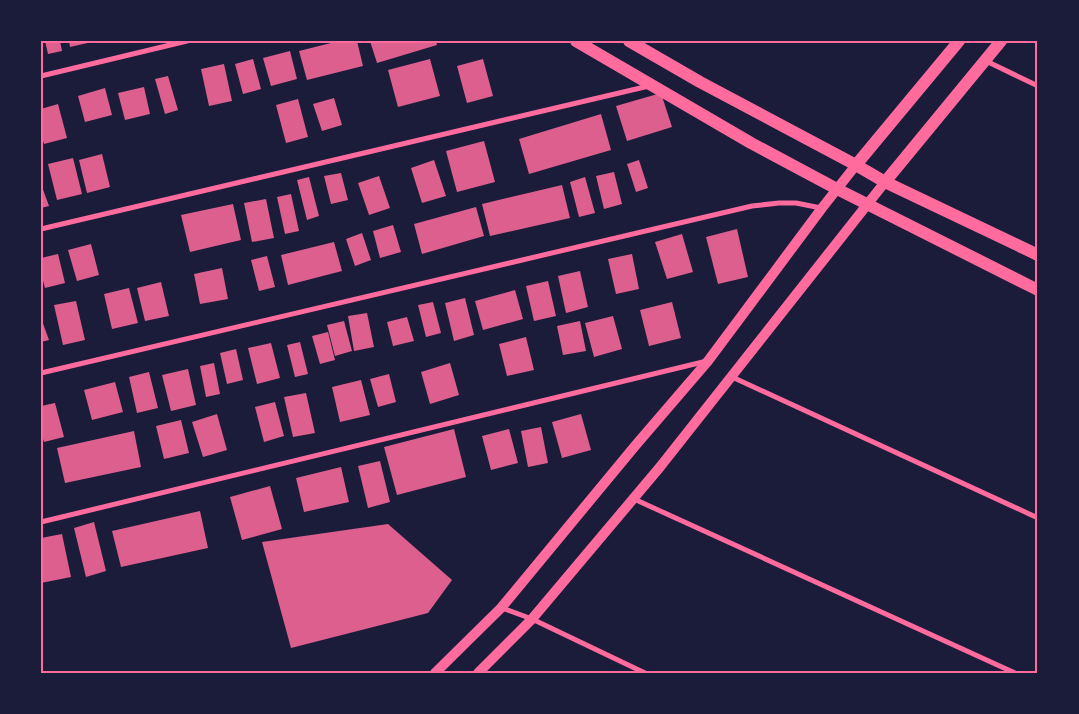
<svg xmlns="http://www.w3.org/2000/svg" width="1079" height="714" font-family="'PT Sans',sans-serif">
<rect width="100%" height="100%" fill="#1b1b3a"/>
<g fill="#dd5f8e">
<polygon points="45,41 60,41 62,51 48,54"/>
<polygon points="69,41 92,41 92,42 70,47"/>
<polygon points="339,41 357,41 363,66 307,80 299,51"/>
<polygon points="370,41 436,41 437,45 377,63"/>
<polygon points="290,51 297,79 271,86 263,58"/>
<polygon points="253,59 261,89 243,94 235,64"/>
<polygon points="430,59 440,96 398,107 388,70"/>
<polygon points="483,59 493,96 467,103 457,66"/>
<polygon points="224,64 232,101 209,106 201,69"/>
<polygon points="168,76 178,110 165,114 155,79"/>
<polygon points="144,87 150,114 125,120 118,93"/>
<polygon points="105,88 112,115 85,122 78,96"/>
<polygon points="661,93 672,127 627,141 616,106"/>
<polygon points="334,98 342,125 322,131 313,104"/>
<polygon points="298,99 308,137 286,143 276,105"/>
<polygon points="58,104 67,138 44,144 41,134 41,109"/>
<polygon points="601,114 611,150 529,174 519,139"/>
<polygon points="484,141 495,182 457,192 446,151"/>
<polygon points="102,154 110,187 87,193 79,160"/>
<polygon points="73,158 82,194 57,200 48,164"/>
<polygon points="434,160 446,196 422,203 411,168"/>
<polygon points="639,160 648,188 636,192 627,164"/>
<polygon points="614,172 622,204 604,209 596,176"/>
<polygon points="341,173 348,200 331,204 324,176"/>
<polygon points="379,176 390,208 369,215 358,183"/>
<polygon points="309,177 319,216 307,220 297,180"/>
<polygon points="585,177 595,213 579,217 570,182"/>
<polygon points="41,184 49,206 41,208"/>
<polygon points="562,185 570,218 490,236 482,204"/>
<polygon points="291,194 299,231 285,234 277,197"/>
<polygon points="266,199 274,238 252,242 244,203"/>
<polygon points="233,204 241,240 190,252 181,215"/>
<polygon points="476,207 484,236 422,254 414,224"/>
<polygon points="393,225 401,252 380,258 373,231"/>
<polygon points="737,229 748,277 718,284 706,237"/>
<polygon points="362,233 371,260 355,266 346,239"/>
<polygon points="682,234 693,272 667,279 655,242"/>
<polygon points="334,242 342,271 288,285 281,255"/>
<polygon points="91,244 99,275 77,281 68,250"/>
<polygon points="58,254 65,283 45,288 41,274 41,258"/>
<polygon points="632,254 639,289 616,294 608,259"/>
<polygon points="267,256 275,287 259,291 251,260"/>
<polygon points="222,268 228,299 200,304 194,274"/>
<polygon points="580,271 588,307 566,313 558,276"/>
<polygon points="548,281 556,316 534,321 526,286"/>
<polygon points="161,282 169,316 145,321 137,288"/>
<polygon points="129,288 138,323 112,329 104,294"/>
<polygon points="515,290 523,319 483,330 475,301"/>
<polygon points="465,298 474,335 454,341 445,303"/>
<polygon points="76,301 85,340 63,345 54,305"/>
<polygon points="433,302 441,333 426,337 418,305"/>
<polygon points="672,302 681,338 649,346 640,310"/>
<polygon points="367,313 374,347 354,351 348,316"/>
<polygon points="613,316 622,349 594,357 585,323"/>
<polygon points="407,317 414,341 393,346 387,322"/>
<polygon points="41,318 49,340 41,342"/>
<polygon points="344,321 352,351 335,356 327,325"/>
<polygon points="580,321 586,351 563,355 557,326"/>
<polygon points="328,332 335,360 320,364 312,336"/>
<polygon points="526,337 534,370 507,376 499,344"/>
<polygon points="300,342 308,374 295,377 287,345"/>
<polygon points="271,343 280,378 257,384 248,348"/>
<polygon points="236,349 243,380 227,384 220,353"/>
<polygon points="214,363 220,394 206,397 200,366"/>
<polygon points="450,363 459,395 430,404 421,372"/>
<polygon points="188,369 196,405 171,411 162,375"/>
<polygon points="149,372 158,408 137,413 129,377"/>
<polygon points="389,374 396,402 378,407 370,379"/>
<polygon points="361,380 370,415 340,422 332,387"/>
<polygon points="115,382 123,412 92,420 84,390"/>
<polygon points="306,393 315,433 293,437 284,397"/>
<polygon points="275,402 284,436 264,442 255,407"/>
<polygon points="55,403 64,437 44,442 41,433 41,406"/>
<polygon points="217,414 227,450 203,457 192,422"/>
<polygon points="581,414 591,450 562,458 552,422"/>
<polygon points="181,420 189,453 164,459 156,426"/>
<polygon points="541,427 548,463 528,467 521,431"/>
<polygon points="454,429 466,477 397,495 384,447"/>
<polygon points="509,429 518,463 491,470 482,436"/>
<polygon points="134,431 141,467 65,483 57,448"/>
<polygon points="380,461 390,502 368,508 358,466"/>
<polygon points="341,467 349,502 304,512 296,478"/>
<polygon points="270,486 282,529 242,540 230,497"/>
<polygon points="200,511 208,548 121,567 112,531"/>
<polygon points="94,522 106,571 86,577 74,528"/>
<polygon points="388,524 452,580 428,613 291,648 262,542"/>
<polygon points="62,534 71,577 41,583 41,538"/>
</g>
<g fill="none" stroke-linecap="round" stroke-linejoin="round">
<g stroke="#ff6b9d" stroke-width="5">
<polyline points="986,61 1038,86"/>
<polyline points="41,76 187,41"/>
<polyline points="41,229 649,86"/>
<polyline points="41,373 752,206 779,203 796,203 821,208"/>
<polyline points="732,377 1038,518"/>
<polyline points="634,499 1015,673"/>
<polyline points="41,522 707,361"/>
<polyline points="502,608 532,619 645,673"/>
</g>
<g stroke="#ff6b9d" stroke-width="10">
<polyline points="435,673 501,608 635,446 708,361 822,208 856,165"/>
<polyline points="478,673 532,619 660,467 885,182"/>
</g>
<g stroke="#ff6b9d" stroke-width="12">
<polyline points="576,41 751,143 837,189 1038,290"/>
<polyline points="629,41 700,82 856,165 885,182 1038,255"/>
<polyline points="856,165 959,41"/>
<polyline points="885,182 1001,41"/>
</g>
</g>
<rect width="1079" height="714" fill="none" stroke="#1b1b3a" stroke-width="85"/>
<rect x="42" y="42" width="994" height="630" fill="none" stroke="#ff6b9d" stroke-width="2"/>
</svg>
